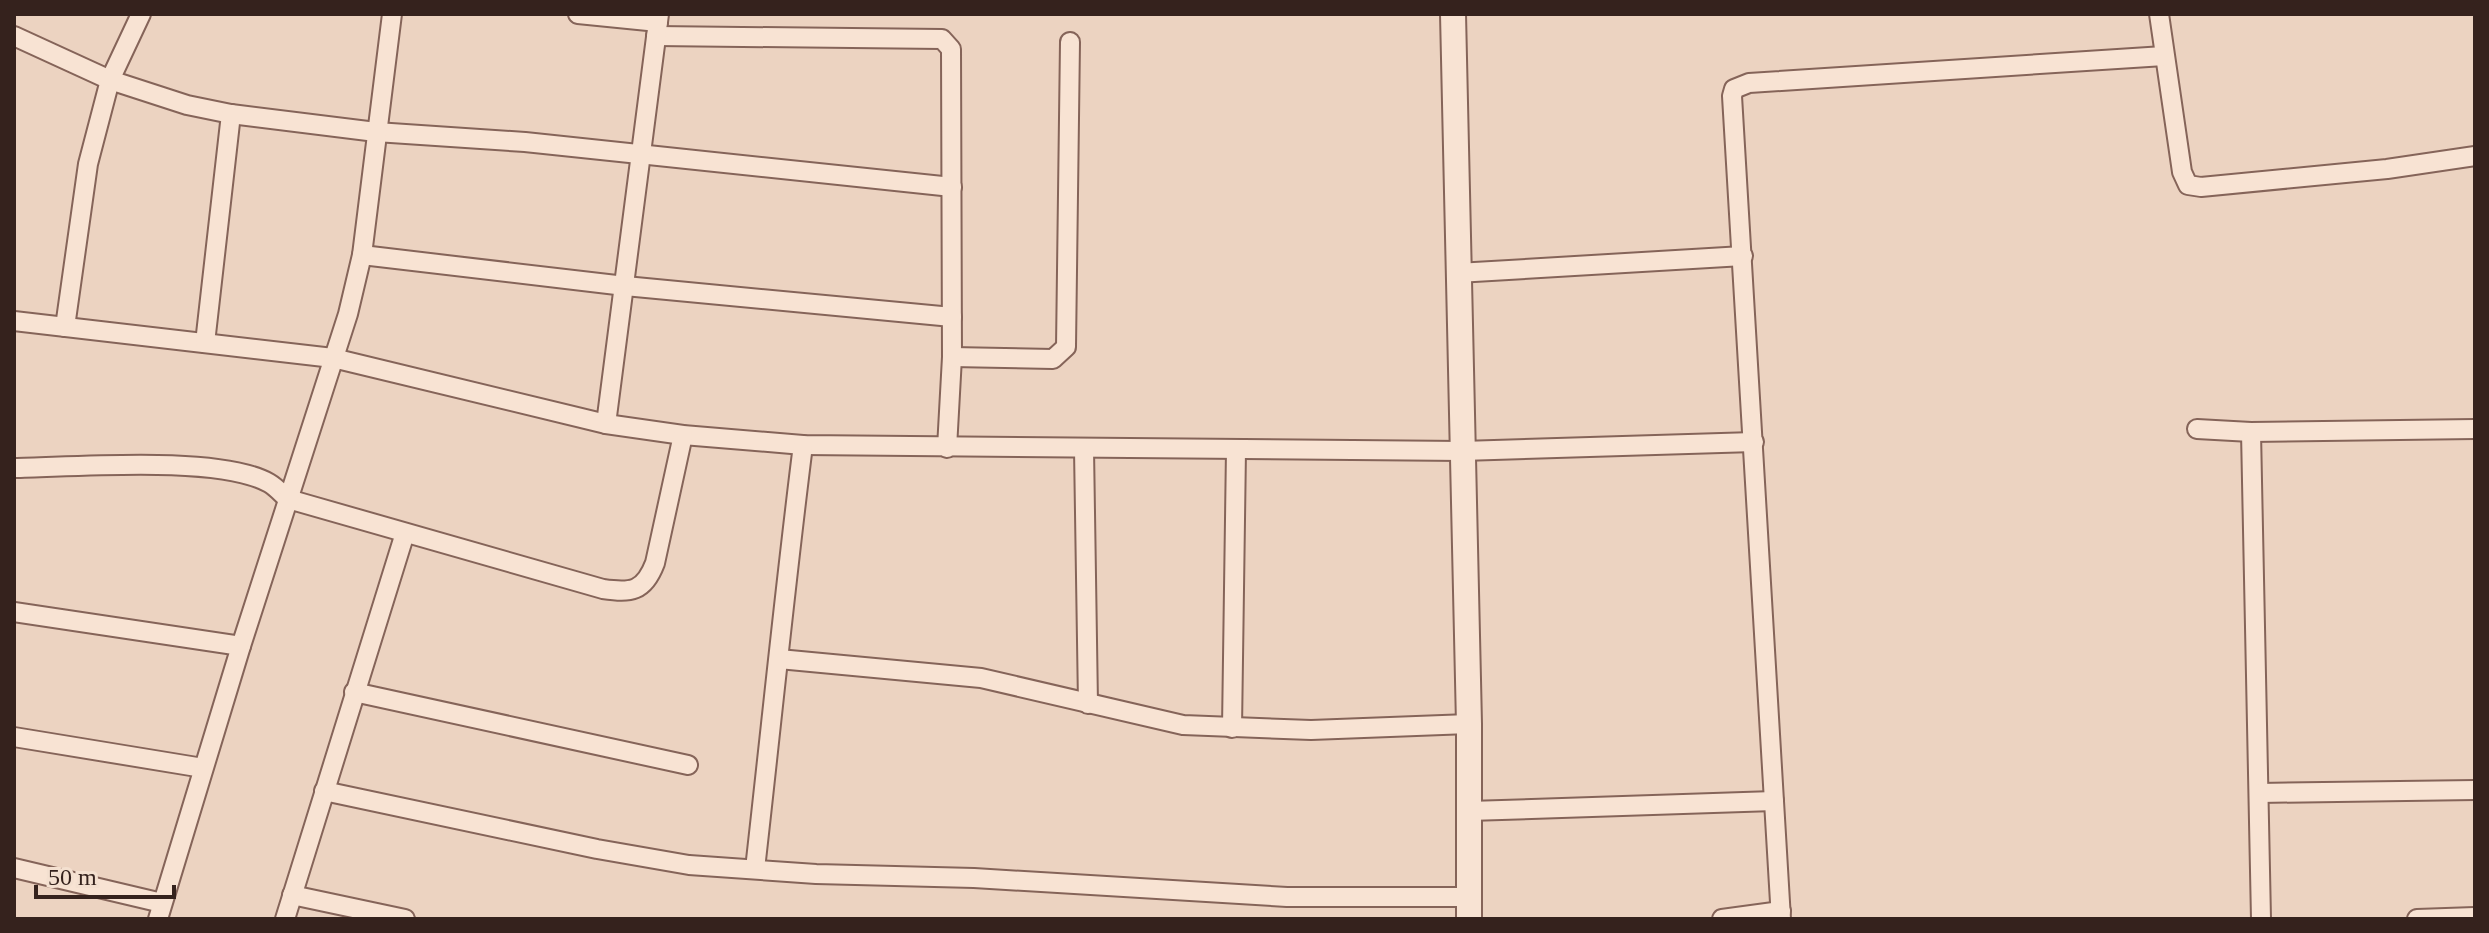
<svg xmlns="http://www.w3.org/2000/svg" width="2489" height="933" font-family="Georgia,serif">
<rect width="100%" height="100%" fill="#ecd3c1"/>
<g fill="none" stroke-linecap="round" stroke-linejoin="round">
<g stroke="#856459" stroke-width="22">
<g id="minor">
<polyline points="578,14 658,22"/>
<polyline points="2159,14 2182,172 2188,185 2201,187 2387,169 2475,156"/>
<polyline points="14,36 110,80 187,105 231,114 376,132 525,142 952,187"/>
<polyline points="656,36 942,39 951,49 952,357 947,448"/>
<polyline points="362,255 625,286 952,317"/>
<polyline points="1457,273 1743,256"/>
<polyline points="14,321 333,358 606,424 683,435 803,445 1462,451 1754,442"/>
<polyline points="65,327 88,164 110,80 141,14"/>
<polyline points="205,343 231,114"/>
<polyline points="952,357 1053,359 1066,347 1070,42"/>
<polyline points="606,424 659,14"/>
<polyline points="2197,429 2251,432 2475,429"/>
<polyline points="2251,432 2261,919"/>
<polyline points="1084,449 1088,704"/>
<path d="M14,468C75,467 219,455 269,483C276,487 282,494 288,499L603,589C631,593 644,592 655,563L683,435"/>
<polyline points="14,612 241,646"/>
<polyline points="779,659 981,678 1183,725 1311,730 1469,724"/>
<polyline points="354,692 688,765"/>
<polyline points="1232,728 1236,450"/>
<polyline points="14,737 203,768"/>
<polyline points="324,791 597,849 689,865 816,874 974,878 1287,897 1469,897"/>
<polyline points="2259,793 2475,790"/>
<polyline points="1469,811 1774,801"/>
<polyline points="14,868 162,903"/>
<path d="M755,869C771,728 785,587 803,445"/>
<polyline points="292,895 405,919"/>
<polyline points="158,919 241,646 348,314 362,255 392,14"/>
<polyline points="285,919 405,533"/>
<polyline points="1722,919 1781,911"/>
<polyline points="1781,919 1732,96 1734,89 1749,83 2164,56"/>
<polyline points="2417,919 2475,917"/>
</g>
</g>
<g stroke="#856459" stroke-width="28">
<polyline id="tertiary" points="1453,14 1469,724 1469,919"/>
</g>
<use href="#minor" stroke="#f8e3d3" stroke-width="18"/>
<use href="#tertiary" stroke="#f8e3d3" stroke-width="24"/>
</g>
<rect width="2489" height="933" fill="none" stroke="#35221d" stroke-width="32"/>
<path d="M36 885v12h138v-12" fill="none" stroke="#35221d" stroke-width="4"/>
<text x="48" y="885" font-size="24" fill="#35221d" stroke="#f4e0d0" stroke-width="6" paint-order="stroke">50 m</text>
</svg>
